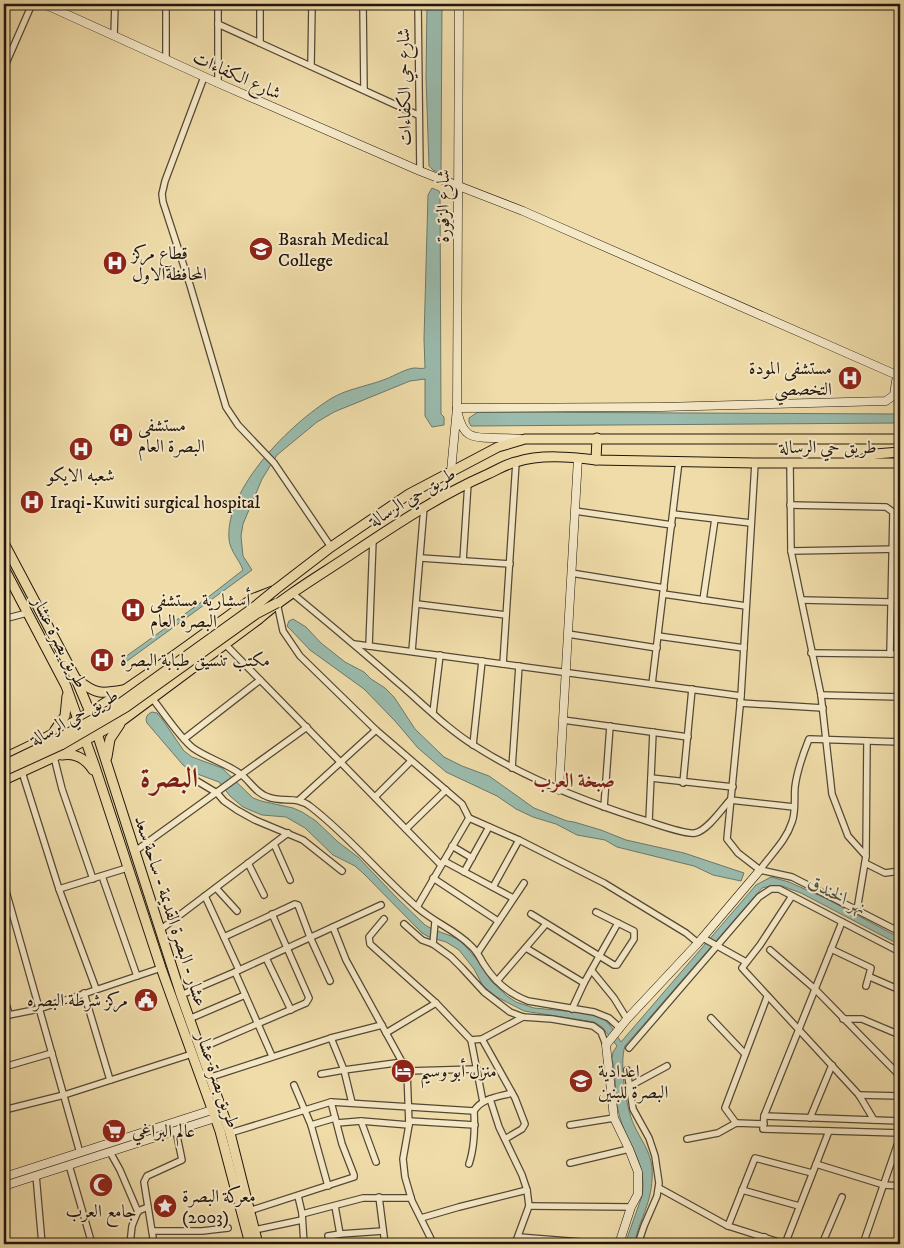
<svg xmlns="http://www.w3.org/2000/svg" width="904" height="1248" font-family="'IM FELL DW Pica',Amiri,serif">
<rect width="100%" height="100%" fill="#efdca9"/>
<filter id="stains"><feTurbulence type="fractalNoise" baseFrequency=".004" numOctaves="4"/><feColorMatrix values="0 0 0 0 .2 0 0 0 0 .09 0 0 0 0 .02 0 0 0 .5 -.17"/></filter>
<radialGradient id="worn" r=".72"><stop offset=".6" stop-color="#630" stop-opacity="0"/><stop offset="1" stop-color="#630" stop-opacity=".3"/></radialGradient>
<g fill="#9abbad" stroke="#6a796d">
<polygon points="427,4 442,4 441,173 433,170 429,166 426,78"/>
<path d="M432,188L439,191L440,194L441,414L444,417V425L432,427L425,416V379L410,381L334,412L317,422L277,455L262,479L243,524L241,536L243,556L252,570L123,664L121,660L207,598L243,570C239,559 230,551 229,539C225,488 291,423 332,398C347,389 368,386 386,379C394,376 405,369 414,368C418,368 422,369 425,368L424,339L428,195Z"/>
<polygon points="478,412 900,414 900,423 471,426 469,422 469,418"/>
<polygon points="293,619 306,627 321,643 345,662 364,672 371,679 385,688 394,697 415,729 444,757 462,766 489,776 534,808 567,821 574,822 601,830 626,840 684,853 744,873 741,881 713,875 694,866 617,847 605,840 577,835 556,824 533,817 516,809 497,796 446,772 418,748 395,721 364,689 310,650 287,626 289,621"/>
<path d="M152,712L157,713L162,719L184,751L192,757L222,768L253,798L261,801L293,808L302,812L316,821L338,842L358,857L397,898L425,925L432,929L451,936L461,941L479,962L491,981L507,996L516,1002L534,1008L587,1013L601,1017L610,1025L621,1042L756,885L771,877L789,882L827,899L900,938V945L801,893L782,886H770L762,888L625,1046C619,1064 626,1108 634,1125C640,1139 650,1150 652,1167C653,1180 651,1195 646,1208C642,1221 636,1231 635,1244H625L642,1196C648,1163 626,1143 619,1114C614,1096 617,1077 612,1059L613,1052L617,1046L602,1027L594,1022L524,1011L497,997L483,986L474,969L459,950L446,942L429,937L422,933L364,874L355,866L333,855L305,828L286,817L262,815L252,811L243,807L230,796L219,782L192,772L183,765L147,723C145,718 147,714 152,712Z"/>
</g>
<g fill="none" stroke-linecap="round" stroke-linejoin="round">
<g stroke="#544834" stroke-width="8">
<g id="street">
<polyline points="363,4 364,90"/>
<polyline points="418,4 420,171"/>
<polyline points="218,24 418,115"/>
<polyline points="114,36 115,4"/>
<polyline points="260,43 260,4"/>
<polyline points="166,59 166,4"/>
<polyline points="311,66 312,4"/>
<polyline points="4,68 32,4"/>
<polyline points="204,77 165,181 162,194 163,202 190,285 226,407 238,425 274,463 331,547"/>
<polyline points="218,83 218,4"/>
<polyline points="755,463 741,696 727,839 738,853 760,870 792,877 900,932"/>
<polyline points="790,463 791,551 821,695 832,794 848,836 866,856"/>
<polyline points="790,505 886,507 893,512 890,654"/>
<polyline points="575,511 672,525"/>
<polyline points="673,514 751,523"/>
<polyline points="791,551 900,549"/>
<polyline points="421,558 510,564"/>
<polyline points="463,561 468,483"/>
<polyline points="571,573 664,588"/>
<path d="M292,593C327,622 362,651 396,681C421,702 447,729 475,746C525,778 581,800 637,818C649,821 684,835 695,833C707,831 722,809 730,800L794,807"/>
<polyline points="663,594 746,606"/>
<polyline points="703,600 715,519"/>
<polyline points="802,600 890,602"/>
<polyline points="277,603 283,631 300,656 376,730 462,804 469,818 519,840 604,883 686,933 698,943"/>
<polyline points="417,604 506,615"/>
<polyline points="4,619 27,613"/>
<polyline points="568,634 657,648"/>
<polyline points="658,636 744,648"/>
<polyline points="354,644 741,696"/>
<polyline points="226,645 441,865"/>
<polyline points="369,646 373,539"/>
<polyline points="412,651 424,507"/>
<polyline points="811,653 900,654"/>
<polyline points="503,664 516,462"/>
<polyline points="652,684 679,461"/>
<polyline points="821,695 900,697"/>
<path d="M152,698C163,712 180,738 193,748C207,758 225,763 239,773C250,780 255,793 268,797C283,803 296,795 311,807C350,837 381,876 418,908C434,922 455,930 470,945C477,951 479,956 483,963C494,981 509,994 528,1001L594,1012L609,1018L620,1028"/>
<polyline points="740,703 823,708"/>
<polyline points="433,713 440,655"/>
<polyline points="563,720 688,737"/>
<polyline points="184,739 260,680"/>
<polyline points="473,745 482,661"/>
<polyline points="54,757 62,789 93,879"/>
<polyline points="512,768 519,666"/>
<polyline points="22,772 59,889 96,989"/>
<polyline points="651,778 733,787"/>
<polyline points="197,781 217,793 224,801 237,810 255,820 303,840 342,871"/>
<polyline points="683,783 692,689"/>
<polyline points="375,797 411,761"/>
<polyline points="299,800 376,730"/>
<polyline points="604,807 610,726"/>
<polyline points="649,821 653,732"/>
<polyline points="406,829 446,790"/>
<polyline points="274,844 290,880"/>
<polyline points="452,846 472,858"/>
<polyline points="134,852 307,727"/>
<polyline points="444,861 513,898"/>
<polyline points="248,863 264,895"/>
<polyline points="865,863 885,873 900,871"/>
<path d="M760,870C771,854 786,841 792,822C796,812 794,798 795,787C797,771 803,754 809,739L900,742"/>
<polyline points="464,872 489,827"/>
<polyline points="102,876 137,976"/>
<polyline points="433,878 498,921"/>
<polyline points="4,884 80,1153"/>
<polyline points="493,887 519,840"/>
<polyline points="216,888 237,911"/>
<polyline points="59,889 127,868"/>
<polyline points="205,896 239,970"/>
<polyline points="792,896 760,945 742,968 859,1095 874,1120"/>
<polyline points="417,907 469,818"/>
<polyline points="857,910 866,856 867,741"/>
<polyline points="531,914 614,965 617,965 634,939 634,931 596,912"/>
<polyline points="384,919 369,937 370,944 436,1003 471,1040 483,1102"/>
<polyline points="842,922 764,1116 763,1129 900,1133"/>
<polyline points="404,924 422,940 433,944 451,957 462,968 484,992 510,1012 523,1017 552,1019 593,1026 601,1032 606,1045"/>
<polyline points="333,927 346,960 407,1071 409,1125 403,1159 405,1177 412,1201 433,1243"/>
<polyline points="160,930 288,833"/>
<polyline points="224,937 295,904 298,905 310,937 330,981"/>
<polyline points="703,938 746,962"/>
<polyline points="433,944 435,922"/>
<polyline points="526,948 584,983"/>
<polyline points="831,949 871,968 866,986"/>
<polyline points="770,950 815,989 900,1076"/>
<polyline points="478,952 524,883"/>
<polyline points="266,958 291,1010"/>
<polyline points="592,971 614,998 627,1019"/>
<polyline points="235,972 272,1056"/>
<polyline points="870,977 900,990"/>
<polyline points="497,981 546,924"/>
<polyline points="84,993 110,1080"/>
<polyline points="181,995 235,972 381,905"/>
<polyline points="4,997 9,1014"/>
<polyline points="572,1009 584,983 618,923"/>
<polyline points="4,1016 39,1009 161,968"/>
<polyline points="711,1018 745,1054"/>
<polyline points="189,1019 245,995"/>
<polyline points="843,1019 862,1019 900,1035"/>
<polyline points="386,1033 436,1003"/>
<polyline points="331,1038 344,1070 352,1103"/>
<polyline points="482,1039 515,1098 525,1124 522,1129 505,1139"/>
<polyline points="471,1040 482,1039 523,1017"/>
<polyline points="629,1048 759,897 771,889 779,889 900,952"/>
<polyline points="199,1049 306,1003 309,998 272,914"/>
<polyline points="4,1067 52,1053"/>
<polyline points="627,1070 633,1109 649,1138 655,1156 659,1183 657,1196 644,1226 638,1244"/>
<polyline points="407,1071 477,1069"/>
<polyline points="321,1074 344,1070 403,1062"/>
<polyline points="211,1077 331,1038 382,1025"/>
<polyline points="294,1085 311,1125 328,1186"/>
<polyline points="630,1086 667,1066"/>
<polyline points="859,1095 900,1096"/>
<polyline points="490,1099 499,1127 522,1175 527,1190 529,1206 515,1244"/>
<polyline points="4,1110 64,1095 192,1054"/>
<polyline points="764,1116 900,1121"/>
<polyline points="810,1118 832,1065"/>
<polyline points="361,1121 376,1162"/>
<polyline points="409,1121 475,1125"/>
<polyline points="337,1123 361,1121 409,1125"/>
<polyline points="736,1123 725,1108 767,997"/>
<polyline points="311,1125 335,1118"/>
<polyline points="570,1125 614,1118"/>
<path d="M230,1133L331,1102L474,1111C482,1098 498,1097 512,1093"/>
<polyline points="687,1139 718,1133 736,1123 764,1124"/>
<polyline points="110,1152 120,1170 138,1212"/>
<polyline points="570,1163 629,1149"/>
<path d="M469,1164C475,1146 475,1129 474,1111"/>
<polyline points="816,1164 884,1185 900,1186"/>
<polyline points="69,1165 92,1244"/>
<polyline points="36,1175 42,1244"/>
<polyline points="659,1188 728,1226 785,1244"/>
<polyline points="742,1190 799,1206"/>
<polyline points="298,1196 302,1213 304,1244"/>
<polyline points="379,1197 385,1244"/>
<polyline points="335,1206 340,1234"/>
<polyline points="529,1206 631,1207"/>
<polyline points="249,1211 354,1177 354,1175 342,1144 331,1102"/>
<polyline points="302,1214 363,1198 411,1198"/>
<polyline points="421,1218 459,1207 527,1190"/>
<polyline points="728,1226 755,1158 812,1173"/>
<polyline points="254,1230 302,1220"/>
<polyline points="152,1231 202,1231 228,1228"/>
<polyline points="328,1236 340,1234 383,1231"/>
<polyline points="519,1237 606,1244"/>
<polyline points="130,1244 132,1226 138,1211 148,1207"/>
<polyline points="154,1244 144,1182 147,1176 182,1160 176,1131"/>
<polyline points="761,1244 765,1237"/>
<polyline points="785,1244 829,1131"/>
<polyline points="822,1244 842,1197"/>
<polyline points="863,1244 900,1137"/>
</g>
</g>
<g stroke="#21160d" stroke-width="9">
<g id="secondary">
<polyline points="44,4 218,83 420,171 523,211 899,376"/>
<polyline points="457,408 661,407 886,401 894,395 896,381 900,376"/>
<path d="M458,414C463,436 471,438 492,438C502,438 511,438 520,439"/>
<polyline points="451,471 457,408 459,4"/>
<polyline points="559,790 578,458"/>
<polyline points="4,1177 212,1110"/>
<polyline points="4,1186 215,1118"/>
<polyline points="429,1244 435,1244"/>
<polyline points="619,1244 631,1207 638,1194 638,1172 629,1149 614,1118 606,1045 627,1019 698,943 760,870"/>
</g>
</g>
<g stroke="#21160d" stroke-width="11">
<g id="primary">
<polyline points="596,460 597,438"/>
<polyline points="858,461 875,454 900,452"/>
<polyline points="4,543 76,679 92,717"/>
<polyline points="4,568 66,686 94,764 161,968 220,1131 250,1244"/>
<path d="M78,680C95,694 101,694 123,690"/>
<polyline points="55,730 65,716 67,696"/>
<polyline points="96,730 181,995 230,1133 258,1244"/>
<path d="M62,755C75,753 86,759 93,770"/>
<polyline points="107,757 110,739 120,724"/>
<path d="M4,758C96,717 171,657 252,599L275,590L331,547L409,494L498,447L525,439H900"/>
<path d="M4,780L54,757L123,720L259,619C286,595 317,577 347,557C392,527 438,496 488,474C497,470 506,464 516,462C541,454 571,457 596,460L755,463H900"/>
</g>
</g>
<use href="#street" stroke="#f5e8c7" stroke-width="5.5"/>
<use href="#secondary" stroke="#f5e8c7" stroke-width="8"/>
<use href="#primary" stroke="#efdca9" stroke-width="9"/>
<g stroke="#21160d" stroke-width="11" stroke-linecap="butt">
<g id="primary-bridge">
<polyline points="4,765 52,742 114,708 253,608 275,590"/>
<polyline points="4,771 61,745 126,707 256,614 277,603"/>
</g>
</g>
<use href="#primary-bridge" stroke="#efdca9" stroke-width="9"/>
</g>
<defs>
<g id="university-disc" transform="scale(1.25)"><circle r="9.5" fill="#8f2418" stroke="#f5e8c7"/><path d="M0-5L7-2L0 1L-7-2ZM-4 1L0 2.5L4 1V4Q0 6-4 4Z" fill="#fff"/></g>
<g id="hospital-disc" transform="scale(1.25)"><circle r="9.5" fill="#8f2418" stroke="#f5e8c7"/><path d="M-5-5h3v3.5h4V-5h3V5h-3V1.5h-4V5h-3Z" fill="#fff"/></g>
<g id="civic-disc" transform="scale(1.25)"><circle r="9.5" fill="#8f2418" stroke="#f5e8c7"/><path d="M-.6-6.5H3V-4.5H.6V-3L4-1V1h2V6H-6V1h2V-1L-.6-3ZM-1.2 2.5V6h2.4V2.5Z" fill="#fff"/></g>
<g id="hotel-disc" transform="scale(1.25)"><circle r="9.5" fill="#8f2418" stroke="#f5e8c7"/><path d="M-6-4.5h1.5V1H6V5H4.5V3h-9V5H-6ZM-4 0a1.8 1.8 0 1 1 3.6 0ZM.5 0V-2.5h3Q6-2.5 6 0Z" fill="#fff"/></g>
<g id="school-disc" transform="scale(1.25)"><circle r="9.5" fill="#8f2418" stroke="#f5e8c7"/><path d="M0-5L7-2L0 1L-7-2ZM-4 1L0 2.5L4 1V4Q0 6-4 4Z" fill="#fff"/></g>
<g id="supermarket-disc" transform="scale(1.25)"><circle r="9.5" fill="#8f2418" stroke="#f5e8c7"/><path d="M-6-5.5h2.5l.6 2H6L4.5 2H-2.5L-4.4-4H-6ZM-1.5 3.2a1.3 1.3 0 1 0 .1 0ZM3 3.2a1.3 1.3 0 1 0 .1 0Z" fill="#fff"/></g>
<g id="mosque-disc" transform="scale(1.25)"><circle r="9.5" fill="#8f2418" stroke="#f5e8c7"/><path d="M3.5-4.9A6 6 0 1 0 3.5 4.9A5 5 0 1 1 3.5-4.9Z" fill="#fff"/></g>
<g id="sight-disc" transform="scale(1.25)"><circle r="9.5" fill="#8f2418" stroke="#f5e8c7"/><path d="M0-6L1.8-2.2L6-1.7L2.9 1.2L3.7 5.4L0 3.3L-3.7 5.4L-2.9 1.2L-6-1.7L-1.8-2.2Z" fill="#fff"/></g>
</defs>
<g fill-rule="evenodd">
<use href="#university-disc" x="261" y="249"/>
<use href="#hospital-disc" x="115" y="263"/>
<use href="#hospital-disc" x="850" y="378"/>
<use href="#hospital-disc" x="121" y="435"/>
<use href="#hospital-disc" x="81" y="449"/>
<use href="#hospital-disc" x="32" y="502"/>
<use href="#hospital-disc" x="133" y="610"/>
<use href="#hospital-disc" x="102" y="660"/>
<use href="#civic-disc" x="146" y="1000"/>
<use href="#hotel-disc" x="403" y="1071"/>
<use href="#school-disc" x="581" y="1081"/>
<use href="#supermarket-disc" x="114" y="1131"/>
<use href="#mosque-disc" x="101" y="1185"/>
<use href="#sight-disc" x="165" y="1206"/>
</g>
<g text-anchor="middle" stroke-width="4" stroke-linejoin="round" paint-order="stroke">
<g font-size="18" fill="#21160d" stroke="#f5e8c7">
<text transform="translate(237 75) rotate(24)" y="6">شارع الكفاءات</text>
<text transform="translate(404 87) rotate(-91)" y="6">شارع حي الكفاءات</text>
<text transform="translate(443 206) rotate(-90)" y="6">شارع الزقورة</text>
<text x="828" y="453">طريق حي الرسالة</text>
<text transform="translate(412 497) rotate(-31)" y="6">طريق حي الرسالة</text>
<text transform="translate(60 642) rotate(63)" y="6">طريق بصرة عشار</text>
<text transform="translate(74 717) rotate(-29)" y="6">طريق حي الرسالة</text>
<text transform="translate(171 911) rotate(72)" y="6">عشار - البصرة القديمة - ساحة سعد</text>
<text transform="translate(218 1080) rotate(71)" y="6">طريق بصرة عشار</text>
</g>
<g font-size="18" fill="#21160d" stroke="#f5e8c7" text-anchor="start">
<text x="278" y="245">Basrah Medical<tspan x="278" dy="21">College</tspan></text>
<text x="132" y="259">قطاع مركز<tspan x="132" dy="21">المحافظةالاول</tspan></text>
<text x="832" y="374" text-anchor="end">مستشفى المودة<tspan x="832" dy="21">التخصصي</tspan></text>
<text x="138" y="431">مستشفى<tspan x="138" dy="21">البصرة العام</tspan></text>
<text x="81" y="481" text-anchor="middle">شعبه الايكو</text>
<text x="50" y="508">Iraqi-Kuwiti surgical hospital</text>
<text x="150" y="606">أسشارية مستشفى<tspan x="150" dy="21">البصرة العام</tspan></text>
<text x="120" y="666">مكتب تنسيق طبابة البصرة</text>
<text x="128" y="1006" text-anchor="end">مركز شرطة البصره</text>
<text x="420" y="1077">منزل أبو وسيم</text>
<text x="598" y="1077">اعدادية<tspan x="598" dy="21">البصرة للبنين</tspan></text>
<text x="132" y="1137">عالم البراغي</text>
<text x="182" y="1202">معركة البصرة<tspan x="182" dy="21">(2003)</tspan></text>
<text x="101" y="1217" text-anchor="middle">جامع العرب</text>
</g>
<g font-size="19" font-style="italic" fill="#4b5045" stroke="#f5e8c7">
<text transform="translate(838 894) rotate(28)" y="7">نهر الخندق</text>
</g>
<g font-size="20" font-weight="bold" fill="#7a1f14" stroke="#f5e8c7">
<text x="574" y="787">صبخة العرب</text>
</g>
<g font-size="28" font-weight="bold" fill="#7a1f14" stroke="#f5e8c7">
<text x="169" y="787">البصرة</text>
</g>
</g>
<rect width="904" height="1248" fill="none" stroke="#efdca9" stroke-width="20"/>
<rect x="5" y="5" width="894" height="1238" fill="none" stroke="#21160d" stroke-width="2.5"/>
<rect x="10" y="10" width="884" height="1228" fill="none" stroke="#21160d"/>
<rect width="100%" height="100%" filter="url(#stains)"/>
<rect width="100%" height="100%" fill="url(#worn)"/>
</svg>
